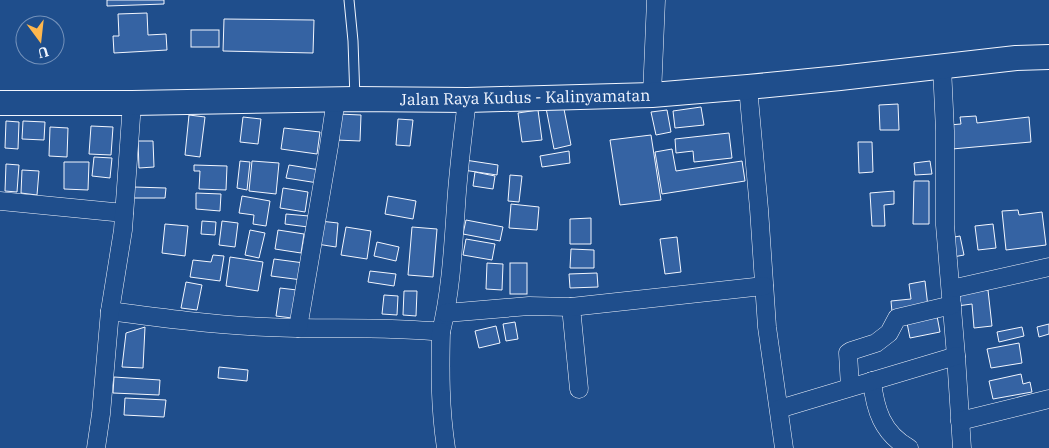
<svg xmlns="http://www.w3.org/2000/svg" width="1049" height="448" font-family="'IBM Plex Serif',serif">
<rect width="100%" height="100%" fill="#1f4e8c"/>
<g fill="#3563a3" stroke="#f2f6ff">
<polygon points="107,0 164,0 164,4 107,6"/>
<polygon points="147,13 148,35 166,34 167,50 114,53 113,36 119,36 118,14"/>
<polygon points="224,19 314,20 313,53 223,51"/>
<rect x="191" y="30" width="28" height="17"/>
<polygon points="563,104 571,145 554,149 546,108"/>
<polygon points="898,104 899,130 880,130 879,105"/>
<polygon points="701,107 704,125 675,128 673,111"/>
<polygon points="538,110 542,140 522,142 518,113"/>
<polygon points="667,110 671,132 656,135 651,112"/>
<polygon points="338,114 361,115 360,141 336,140"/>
<polygon points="189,115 205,117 200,157 185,155"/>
<polygon points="976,116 977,123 1029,117 1031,142 952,149 949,125 961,124 960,117"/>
<polygon points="243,117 261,119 258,144 240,142"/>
<polygon points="398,119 413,120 410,146 396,145"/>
<polygon points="6,121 19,122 18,149 5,148"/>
<polygon points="23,121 45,122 44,140 22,139"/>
<polygon points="91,126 113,127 111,155 89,154"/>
<polygon points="50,127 68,128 67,157 49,156"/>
<polygon points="284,128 320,132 317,154 281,149"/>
<polygon points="729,133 732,158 694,162 693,151 676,153 675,139"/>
<polygon points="651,135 661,200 620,205 610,140"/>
<polygon points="138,141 153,141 154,167 139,168"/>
<polygon points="858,142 872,142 873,172 859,173"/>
<polygon points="672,149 676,171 742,161 745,181 662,194 655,152"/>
<polygon points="569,151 570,163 542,167 540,156"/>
<polygon points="94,157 112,158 110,178 92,176"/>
<polygon points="465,160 498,165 497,175 463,170"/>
<polygon points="240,161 250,162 247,190 237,188"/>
<polygon points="252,161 279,163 276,194 249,191"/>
<polygon points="930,161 932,174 915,175 914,163"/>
<polygon points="64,162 89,162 88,190 64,189"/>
<polygon points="6,164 19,165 17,192 5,191"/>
<polygon points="194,165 227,166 226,190 199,189 200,171 194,171"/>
<polygon points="289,165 320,170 318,183 286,178"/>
<polygon points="22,170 39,171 37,195 21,193"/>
<polygon points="475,172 495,176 493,189 473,186"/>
<polygon points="510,175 522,176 519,202 508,201"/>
<polygon points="914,181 929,181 929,224 913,224"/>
<polygon points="134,187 166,188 165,198 134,198"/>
<polygon points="283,188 308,192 305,212 280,208"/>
<polygon points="894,191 894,204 884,205 885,226 872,226 870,193"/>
<polygon points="196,193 221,194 220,211 196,209"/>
<polygon points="242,196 270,201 266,226 253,224 254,215 239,213"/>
<polygon points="388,196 416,201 413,219 385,214"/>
<polygon points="511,204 539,207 537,230 509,228"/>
<polygon points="1018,210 1019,215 1042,212 1046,245 1006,250 1002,211"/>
<polygon points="286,214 309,216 308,227 285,224"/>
<polygon points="591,218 591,244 570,244 570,219"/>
<polygon points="466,220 503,227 500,241 463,234"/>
<polygon points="202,221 216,222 215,235 201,234"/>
<polygon points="222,221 238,223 235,247 219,245"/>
<polygon points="320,221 338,223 336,247 317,244"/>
<polygon points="165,224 188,226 185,256 162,253"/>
<polygon points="993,224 996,248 978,250 975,226"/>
<polygon points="346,227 371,231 367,259 341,255"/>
<polygon points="412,227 437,229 433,277 408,275"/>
<polygon points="250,230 265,233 259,258 245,255"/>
<polygon points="278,230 304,234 301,253 275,249"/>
<polygon points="960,236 964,255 953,257 949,238"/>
<polygon points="677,237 681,272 665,274 660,239"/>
<polygon points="466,239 495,244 492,260 463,255"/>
<polygon points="377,242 399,247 396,261 374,256"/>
<polygon points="571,249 594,250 594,268 570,268"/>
<polygon points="213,255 224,256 220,281 190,277 193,260 211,262"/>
<polygon points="230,257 263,262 258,291 226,286"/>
<polygon points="274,259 304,263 302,280 271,276"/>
<polygon points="487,263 503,264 502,290 486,289"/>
<rect x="510" y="263" width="17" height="31"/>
<polygon points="370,271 396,274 394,286 368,282"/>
<polygon points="597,273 598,287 570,288 569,274"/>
<polygon points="925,281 928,307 892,312 891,301 911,299 909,284"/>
<polygon points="186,282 202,285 197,310 181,308"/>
<polygon points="280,288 297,290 292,318 276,316"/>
<polygon points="988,290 992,326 974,328 972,304 957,306 955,294"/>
<polygon points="404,291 417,291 416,316 403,315"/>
<polygon points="384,295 398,296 397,315 382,314"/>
<polygon points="937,316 940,332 910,338 907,323"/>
<polygon points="515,322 518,339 506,341 503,324"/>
<polygon points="1049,324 1049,334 1039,337 1037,327"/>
<polygon points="496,326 500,343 479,348 475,331"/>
<polygon points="145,327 143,368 122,367 126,333"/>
<polygon points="1022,327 1024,336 999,342 997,332"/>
<polygon points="1019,343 1022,363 991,368 987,349"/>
<polygon points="219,367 248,370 247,381 218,378"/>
<polygon points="1021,374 1023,384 1030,382 1032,392 993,399 989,381"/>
<polygon points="114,377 160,380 159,395 113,393"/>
<polygon points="125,398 166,400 164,417 124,415"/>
</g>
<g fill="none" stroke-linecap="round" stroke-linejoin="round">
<g stroke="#f2f6ff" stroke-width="11">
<polyline id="service" points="349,0 353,41 355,99"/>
</g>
<g stroke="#f2f6ff" stroke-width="19">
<g id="minor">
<polyline points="942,67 945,131 945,225 956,356 962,448"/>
<polyline points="748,87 759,209 767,327 784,448"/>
<polyline points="652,95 656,0"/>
<polyline points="0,201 124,213"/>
<polyline points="951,289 1049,267"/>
<polyline points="571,307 579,389"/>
<path d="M110,311C162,318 214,325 266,327C324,330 383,326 441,332C451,291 453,248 456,206C458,171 463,135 467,100"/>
<polyline points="446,313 529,306 571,307 764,286"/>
<polyline points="298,328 329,146 336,99"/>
<path d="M441,332C440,372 440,408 446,448"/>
<path d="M872,381C875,409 882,433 909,448"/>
<polyline points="850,387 848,353 851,351 876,343 889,333 897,318 952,305"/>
<polyline points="779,409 956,356"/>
<polyline points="960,421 1049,399"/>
<polyline points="96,448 101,414 110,311 123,230 132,103"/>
</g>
</g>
<g stroke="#f2f6ff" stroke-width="26">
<polyline id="secondary" points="0,103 132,103 355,99 467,100 652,95 748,87 840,78 1016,58 1049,57"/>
</g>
<use href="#service" stroke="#1f4e8c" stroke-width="9"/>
<use href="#minor" stroke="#1f4e8c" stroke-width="18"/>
<use href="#secondary" stroke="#1f4e8c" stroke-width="24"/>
</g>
<g text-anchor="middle" stroke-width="4" stroke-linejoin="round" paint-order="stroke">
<g font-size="16" fill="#f2f6ff" stroke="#1f4e8c">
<text transform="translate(525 97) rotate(-1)" y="6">Jalan Raya Kudus - Kalinyamatan</text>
</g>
</g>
<g transform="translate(40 40) rotate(165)"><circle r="24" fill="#1f4e8c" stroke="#7391ba"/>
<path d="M0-4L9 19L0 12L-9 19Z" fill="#ffb74d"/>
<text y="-8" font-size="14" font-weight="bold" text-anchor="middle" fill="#f2f6ff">U</text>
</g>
</svg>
